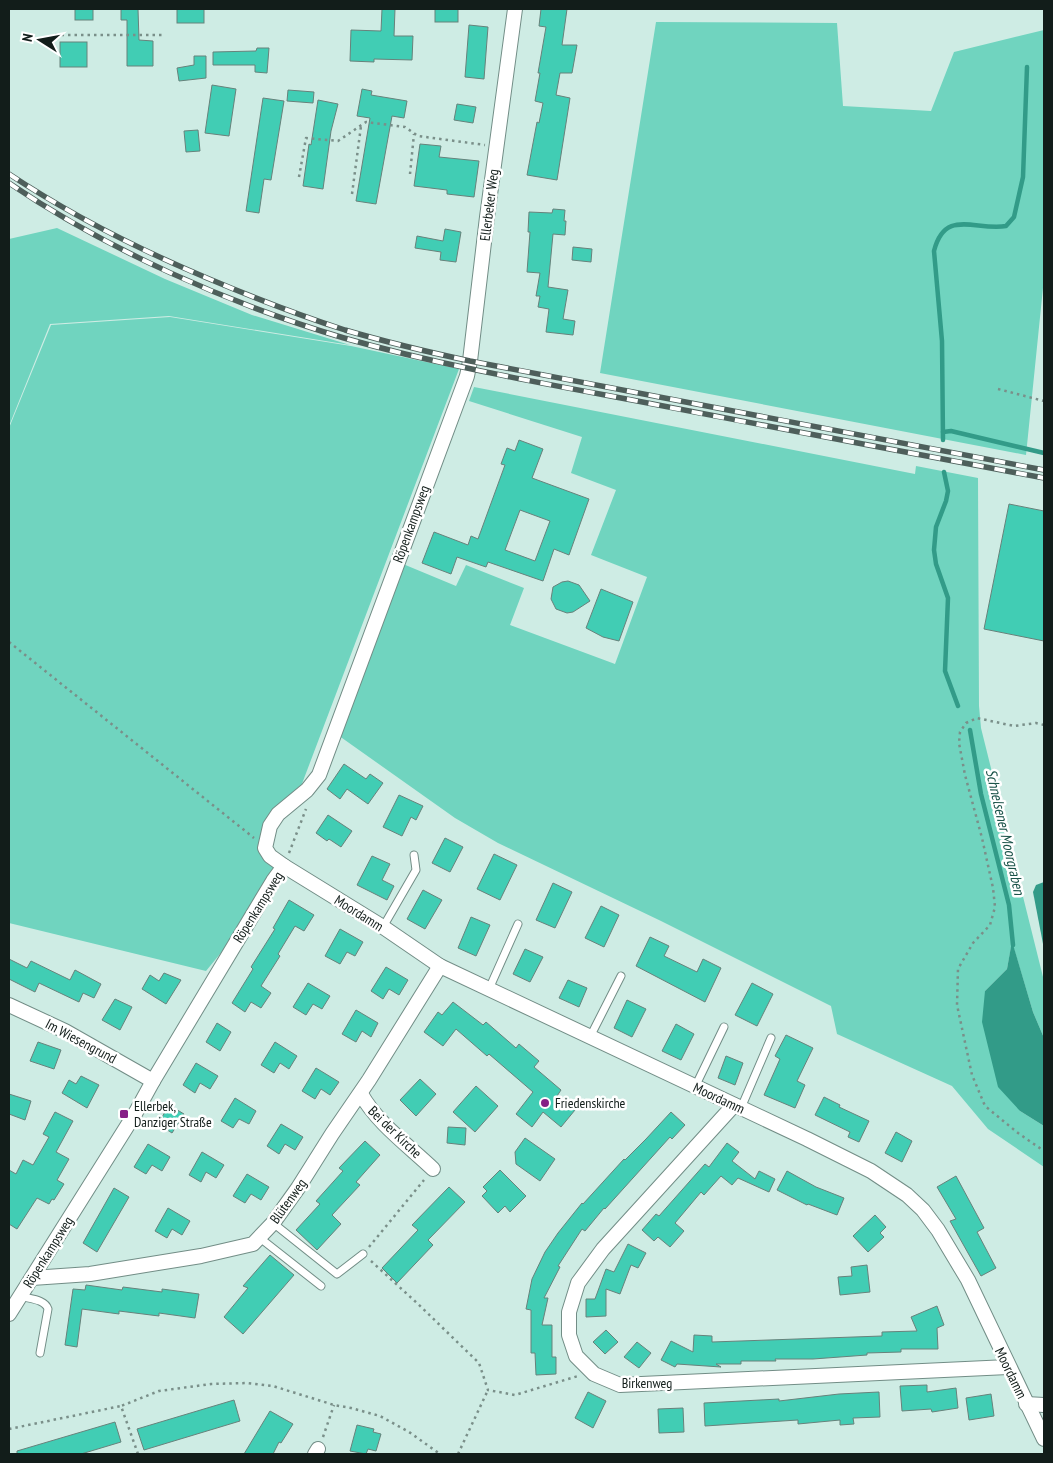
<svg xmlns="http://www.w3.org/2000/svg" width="1053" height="1463" font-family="'PT Sans Narrow',sans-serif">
<rect width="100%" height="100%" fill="#ceece4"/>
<g fill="#70d4bf">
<polygon points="656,22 837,23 843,106 931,111 954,52 1044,30 1044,278 1026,455 600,373"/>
<polygon points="57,228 165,279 252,315 350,345 169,316 50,324 9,426 9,239"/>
<polygon points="170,317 351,346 459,369 300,789 267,828 283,877 206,971 9,923 9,428 51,325"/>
<polygon points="474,387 915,474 916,466 978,478 979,706 981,728 1044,981 1044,1038 1033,1012 1012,942 1007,969 985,991 1020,1111 1044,1126 1044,1167 988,1129 952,1086 837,1034 831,1006 661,921 498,843 455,818 335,733 403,564 456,586 466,565 524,588 510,625 615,664 647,577 591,555 616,490 571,473 582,437 469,401"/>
</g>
<g fill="#329b88">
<polygon points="1044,882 1044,949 1033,892 1036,885"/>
<polygon points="1012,941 1033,1012 1044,1038 1044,1126 1020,1111 998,1087 982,1022 985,991 1007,969"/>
</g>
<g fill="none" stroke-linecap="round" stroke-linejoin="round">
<g stroke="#329b88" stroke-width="4.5">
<polyline points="943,432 951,431 1044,453"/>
<path d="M943,440L942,341L934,251C945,208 975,231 1006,226L1014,217L1023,177L1027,67"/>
<polyline points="944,472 948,491 946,501 936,527 934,550 936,564 948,598 945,671 958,706"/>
<polyline points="970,730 981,794 1009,905 1013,945"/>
</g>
</g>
<g fill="#41cdb4" stroke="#67827b" fill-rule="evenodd">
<rect x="75" y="9" width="18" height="11"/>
<polygon points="121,9 138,9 139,40 153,41 153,66 127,66 127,20 121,20"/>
<rect x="177" y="9" width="27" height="14"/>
<polygon points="382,9 395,9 394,36 413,36 412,60 374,59 374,62 350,61 351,30 381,31"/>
<rect x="435" y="9" width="23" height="13"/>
<polygon points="541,9 567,9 562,45 577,45 572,73 560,73 556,95 570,98 557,180 527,175 537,122 539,123 543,103 535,101 540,73 538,73 546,27 539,26"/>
<polygon points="469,25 488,27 484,79 465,77"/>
<rect x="60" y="42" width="27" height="25"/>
<polygon points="257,48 269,48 267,73 255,72 255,65 213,65 213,52 256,51"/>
<polygon points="194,56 206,56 206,78 179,81 177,68 194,65"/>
<polygon points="212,85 236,89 229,136 205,133"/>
<polygon points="362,89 372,91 371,95 407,101 404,118 392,116 376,204 356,201 370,118 357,116"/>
<polygon points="288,90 314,92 313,103 287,101"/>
<polygon points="263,98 284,101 271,180 264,179 259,213 246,211"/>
<polygon points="318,100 338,104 331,131 323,189 303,186 309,144 311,145"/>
<polygon points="457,104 476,107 473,123 454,120"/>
<polygon points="198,130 200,151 186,152 184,131"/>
<polygon points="420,144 441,146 439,157 479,161 474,197 447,194 447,190 414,186"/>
<polygon points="553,209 565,210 564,221 566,221 565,235 553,234 548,287 568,290 563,319 575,321 573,335 546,332 549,309 538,307 540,296 536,296 540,273 527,272 530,232 528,232 529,212 552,213"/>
<polygon points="445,229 461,232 456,262 440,260 441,252 415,248 417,236 443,241"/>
<polygon points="573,247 592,249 591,262 572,260"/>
<path d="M519,440L543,449L532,478L589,499L569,555L554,549L543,581L488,562L486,567L457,557L451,574L422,563L434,532L468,545L471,536L478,539L505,465L501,464L507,448L515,451ZM520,510L550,521L535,561L505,550Z"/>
<polygon points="1009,504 1044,511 1044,641 984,629"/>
<polygon points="568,581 579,585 590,601 573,612 567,613 556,609 551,599 553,587 562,582"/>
<polygon points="601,589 633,602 619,641 603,637 586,628"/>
<polygon points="344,764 366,779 370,774 383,783 368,804 347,789 340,799 327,789"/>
<polygon points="399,795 423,806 416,820 411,817 402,836 383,827"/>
<polygon points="328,815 352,831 341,847 329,839 327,841 316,833"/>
<polygon points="445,838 463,847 450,872 432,863"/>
<polygon points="494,854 517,865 500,900 477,889"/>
<polygon points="372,856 390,864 382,880 394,886 387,900 357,885"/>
<polygon points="553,883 572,892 555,928 536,920"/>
<polygon points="423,890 442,900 425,929 407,919"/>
<polygon points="289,900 314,915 304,931 295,926 278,954 280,956 261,986 271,993 261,1008 251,1002 245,1012 232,1003 253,969 251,967 275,929 273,928"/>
<polygon points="601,906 619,915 604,947 585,938"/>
<polygon points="471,917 490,925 476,956 458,948"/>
<polygon points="340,929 363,942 355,956 347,952 340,964 325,956"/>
<polygon points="650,937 669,946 664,956 697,972 703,959 721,968 705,1002 636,966"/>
<polygon points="525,949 543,957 530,982 513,974"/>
<polygon points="9,959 27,968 31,961 70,980 75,970 101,984 94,998 83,993 79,1002 39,983 35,992 9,979"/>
<polygon points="386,967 408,980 399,995 389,989 383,999 371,991"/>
<polygon points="164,973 181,980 166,1004 142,989 150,975 159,981"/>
<polygon points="568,980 587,988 579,1007 559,998"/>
<polygon points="308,983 330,996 322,1009 313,1004 306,1015 293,1007"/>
<polygon points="752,983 773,994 757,1026 735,1015"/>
<polygon points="115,999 132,1007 120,1030 102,1020"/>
<polygon points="627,1000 646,1009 632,1037 614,1028"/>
<polygon points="453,1002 483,1025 486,1022 516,1048 519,1044 539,1061 534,1067 561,1090 557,1096 575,1110 561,1127 543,1112 532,1127 516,1114 533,1092 489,1054 487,1056 456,1029 443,1046 424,1032 438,1012 442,1015"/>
<polygon points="356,1010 378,1023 371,1037 362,1031 356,1042 342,1034"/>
<polygon points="217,1023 231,1032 220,1051 206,1042"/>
<polygon points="676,1024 694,1034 681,1060 662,1051"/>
<polygon points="786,1035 813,1048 797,1081 805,1085 795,1108 764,1095 780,1059 775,1056"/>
<polygon points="38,1042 61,1050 54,1069 30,1061"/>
<polygon points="275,1042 297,1056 289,1069 280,1063 274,1073 261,1065"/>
<polygon points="726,1056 743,1063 735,1085 718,1078"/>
<polygon points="196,1063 218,1076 210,1089 200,1083 195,1093 183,1085"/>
<polygon points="316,1068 339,1082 330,1095 321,1089 315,1099 302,1091"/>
<polygon points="81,1076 99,1085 87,1108 62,1093 69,1080 76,1084"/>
<polygon points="420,1079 436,1094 416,1116 400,1100"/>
<polygon points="476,1086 498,1106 475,1132 453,1112"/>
<polygon points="9,1094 31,1101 25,1120 9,1114"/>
<polygon points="824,1097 840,1105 839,1107 869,1121 859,1142 848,1137 850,1132 815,1115"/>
<polygon points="235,1098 256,1111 249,1124 239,1119 233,1128 221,1121"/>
<polygon points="169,1105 184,1114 172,1133 158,1124"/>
<polygon points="55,1112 73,1121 56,1152 69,1159 57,1180 64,1184 54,1200 52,1199 49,1204 37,1198 17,1229 9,1224 9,1170 16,1174 23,1160 33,1165 49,1137 43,1134"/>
<polygon points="671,1112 685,1125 672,1139 670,1137 605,1209 604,1208 585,1231 582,1229 558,1266 560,1267 544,1298 548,1298 542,1325 552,1325 552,1357 556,1357 556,1374 536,1375 535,1353 531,1353 531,1310 526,1309 532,1279 545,1252 558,1233 582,1203 583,1204 624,1159 625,1160 646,1139"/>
<polygon points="281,1124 303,1137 295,1150 285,1144 279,1154 267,1146"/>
<polygon points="448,1127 466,1128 465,1145 447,1143"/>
<polygon points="896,1132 912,1141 902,1162 885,1153"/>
<polygon points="525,1138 555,1159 540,1181 516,1164 515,1152"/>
<polygon points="365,1141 380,1155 356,1182 360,1185 332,1215 341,1224 317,1250 296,1230 320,1204 316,1201 343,1171 339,1168"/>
<polygon points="727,1143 739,1152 732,1161 755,1179 759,1171 775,1179 769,1192 738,1178 732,1185 721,1176 704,1195 701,1192 675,1223 684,1231 670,1247 658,1237 654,1241 642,1230 656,1214 659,1216 705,1164 709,1167"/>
<polygon points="148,1144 170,1157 162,1171 152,1165 146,1174 134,1167"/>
<polygon points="202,1152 224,1165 216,1178 206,1172 201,1182 189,1175"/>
<polygon points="500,1170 526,1196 510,1212 505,1206 498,1213 482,1196 487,1191 483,1187"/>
<polygon points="787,1171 816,1187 844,1198 837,1215 808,1204 807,1205 777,1190"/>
<polygon points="247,1174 269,1187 261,1200 251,1194 245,1203 233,1196"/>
<polygon points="956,1176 984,1228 977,1232 996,1268 981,1276 950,1221 956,1219 937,1187"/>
<polygon points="449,1187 465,1202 428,1240 433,1245 397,1283 382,1268 418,1230 412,1225"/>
<polygon points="114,1188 129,1197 97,1252 83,1243"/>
<polygon points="168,1208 190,1221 182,1235 172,1229 167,1238 155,1231"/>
<polygon points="875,1215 886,1227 880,1233 884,1237 868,1252 853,1236"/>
<polygon points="628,1244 646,1253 638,1268 631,1265 620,1294 606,1289 606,1316 586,1317 586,1299 595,1299 606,1269 614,1272"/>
<polygon points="270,1255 294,1275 243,1334 224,1317 248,1288 243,1286"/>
<polygon points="867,1265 870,1292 840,1295 838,1277 852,1276 851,1267"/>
<polygon points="86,1285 122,1290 123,1287 162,1292 162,1289 199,1294 195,1318 159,1313 159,1316 119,1311 119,1314 82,1309 77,1347 65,1345 73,1289 85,1290"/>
<polygon points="937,1306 944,1325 937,1328 938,1349 901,1349 901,1352 867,1353 867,1355 813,1359 775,1359 776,1361 741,1361 741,1364 716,1364 721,1367 677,1364 675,1367 661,1360 671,1341 693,1352 694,1335 712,1336 712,1342 882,1336 882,1332 917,1331 911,1317"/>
<polygon points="606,1330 618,1342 605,1354 593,1342"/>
<polygon points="637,1342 651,1353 639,1368 624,1357"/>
<polygon points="927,1385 927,1392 956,1388 958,1408 932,1412 931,1409 902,1411 900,1386"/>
<polygon points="588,1392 606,1401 593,1428 575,1418"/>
<polygon points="879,1392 880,1417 853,1418 854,1424 840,1425 840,1420 798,1424 798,1420 705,1426 704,1403 779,1399 779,1401 839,1394"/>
<polygon points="991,1394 994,1416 969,1420 966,1398"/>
<polygon points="234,1400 240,1421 144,1450 137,1429"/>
<polygon points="683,1408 684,1432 659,1433 658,1409"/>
<polygon points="270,1411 293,1424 281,1443 279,1442 273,1454 244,1454"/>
<polygon points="115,1422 121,1442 81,1454 17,1454 17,1451"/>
<polygon points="357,1425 374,1429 373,1432 381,1434 376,1451 368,1449 366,1454 350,1451"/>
</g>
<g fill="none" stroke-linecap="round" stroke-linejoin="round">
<g stroke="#728d86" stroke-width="9">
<g id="service">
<polyline points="383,927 416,870 414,855"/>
<polyline points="489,989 518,924"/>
<polyline points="590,1037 621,976"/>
<polyline points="695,1087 724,1027"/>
<polyline points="741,1108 771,1038"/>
<polyline points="273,1223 337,1274 363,1254"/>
<polyline points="260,1238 321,1286"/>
<path d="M20,1296C29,1299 45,1299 48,1309L40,1353"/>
</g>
</g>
<g stroke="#728d86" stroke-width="16">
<g id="minor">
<polyline points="515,9 487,217 470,361 467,376 319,775 307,790 278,814 270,826 265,848 270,856 284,866 383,927 440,966 807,1139 871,1171 907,1195 923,1210 938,1230 968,1280 1044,1439"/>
<polyline points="9,1005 65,1031 153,1081"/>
<path d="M361,1094C377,1123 409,1146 433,1169"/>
<polyline points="734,1105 603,1249 578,1283 569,1312 569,1335 576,1356 594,1374 620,1385 1008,1367"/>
<polyline points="32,1278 90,1274 201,1256 253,1244 273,1223 298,1188 332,1134 369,1080 440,966"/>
<polyline points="9,1314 136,1112 153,1081 273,881 284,866"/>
<polyline points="1026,1404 1044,1405"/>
<polyline points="315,1454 318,1449"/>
</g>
</g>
<g stroke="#7a8f89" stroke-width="2.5" stroke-dasharray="2.5 4" stroke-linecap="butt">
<polyline points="55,35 162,35"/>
<polyline points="410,174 414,134"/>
<polyline points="299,177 306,138 338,141 366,122 405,127 418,136 485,145"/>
<polyline points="352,194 361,126"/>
<polyline points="998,389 1044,401"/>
<polyline points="9,642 254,838"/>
<polyline points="1044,725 1036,723 1014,726 977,718 966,723 960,732 959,743 965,775 982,838 993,888 995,907 990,925 973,943 958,969 957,1005 972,1075 985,1106 1018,1133 1044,1151"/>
<polyline points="289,853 306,809"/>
<polyline points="369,1247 424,1180"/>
<polyline points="371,1261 418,1304 479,1363 488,1390 515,1395 578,1376"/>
<polyline points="9,1429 121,1406"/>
<polyline points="323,1437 334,1405"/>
<polyline points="138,1454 121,1406 159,1391 211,1384 247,1383 273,1386 334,1405 351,1408 380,1416 409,1432 440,1454"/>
<polyline points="458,1454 488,1390"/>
</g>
<use href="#service" stroke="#fff" stroke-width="7"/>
<use href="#minor" stroke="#fff" stroke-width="14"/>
<g stroke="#4e5f5b" stroke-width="5.5">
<g id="rail">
<path d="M9,174C71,215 138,249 207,278C252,297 298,315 345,330C386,342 428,352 470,361L1044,470"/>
<path d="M9,183C108,250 229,304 344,338C439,365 536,382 632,400C769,427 907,452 1044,478"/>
</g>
</g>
<use href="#rail" stroke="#fff" stroke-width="4" stroke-dasharray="11" stroke-linecap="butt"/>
</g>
<g fill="#861f86" stroke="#fff" stroke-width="2">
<circle cx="545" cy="1103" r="5"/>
<rect x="119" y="1109" width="10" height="10" rx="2.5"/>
</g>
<g text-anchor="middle" stroke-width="5" stroke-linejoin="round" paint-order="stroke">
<g font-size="14" fill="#121d1a" stroke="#fff">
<text transform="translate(489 205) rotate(-83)" y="5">Ellerbeker Weg</text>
<text transform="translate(411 524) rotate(-70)" y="5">Röpenkampsweg</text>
<text transform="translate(258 907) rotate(-58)" y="5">Röpenkampsweg</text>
<text transform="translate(359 913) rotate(32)" y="5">Moordamm</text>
<text transform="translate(81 1041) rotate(28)" y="5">Im Wiesengrund</text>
<text transform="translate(719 1098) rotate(25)" y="5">Moordamm</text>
<text transform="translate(395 1132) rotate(44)" y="5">Bei der Kirche</text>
<text transform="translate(288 1201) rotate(-54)" y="5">Blütenweg</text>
<text transform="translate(48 1252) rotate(-58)" y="5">Röpenkampsweg</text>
<text transform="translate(1011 1373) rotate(64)" y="5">Moordamm</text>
<text x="647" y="1388">Birkenweg</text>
</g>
<g font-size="14" fill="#121d1a" stroke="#fff" text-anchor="start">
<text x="555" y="1108">Friedenskirche</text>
<text x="134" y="1111">Ellerbek,<tspan x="134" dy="16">Danziger Straße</tspan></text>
</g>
<g font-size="15" font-style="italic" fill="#1c544a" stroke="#fff">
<text transform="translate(1005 832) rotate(77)" y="5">Schnelsener Moorgraben</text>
</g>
</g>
<rect width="1053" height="1463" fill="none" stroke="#121d1a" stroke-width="20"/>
<g transform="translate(40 40) rotate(281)" stroke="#ffffff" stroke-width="4" paint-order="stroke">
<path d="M0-4L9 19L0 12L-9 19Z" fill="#121d1a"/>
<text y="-8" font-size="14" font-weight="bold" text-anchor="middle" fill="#121d1a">N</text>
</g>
</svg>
